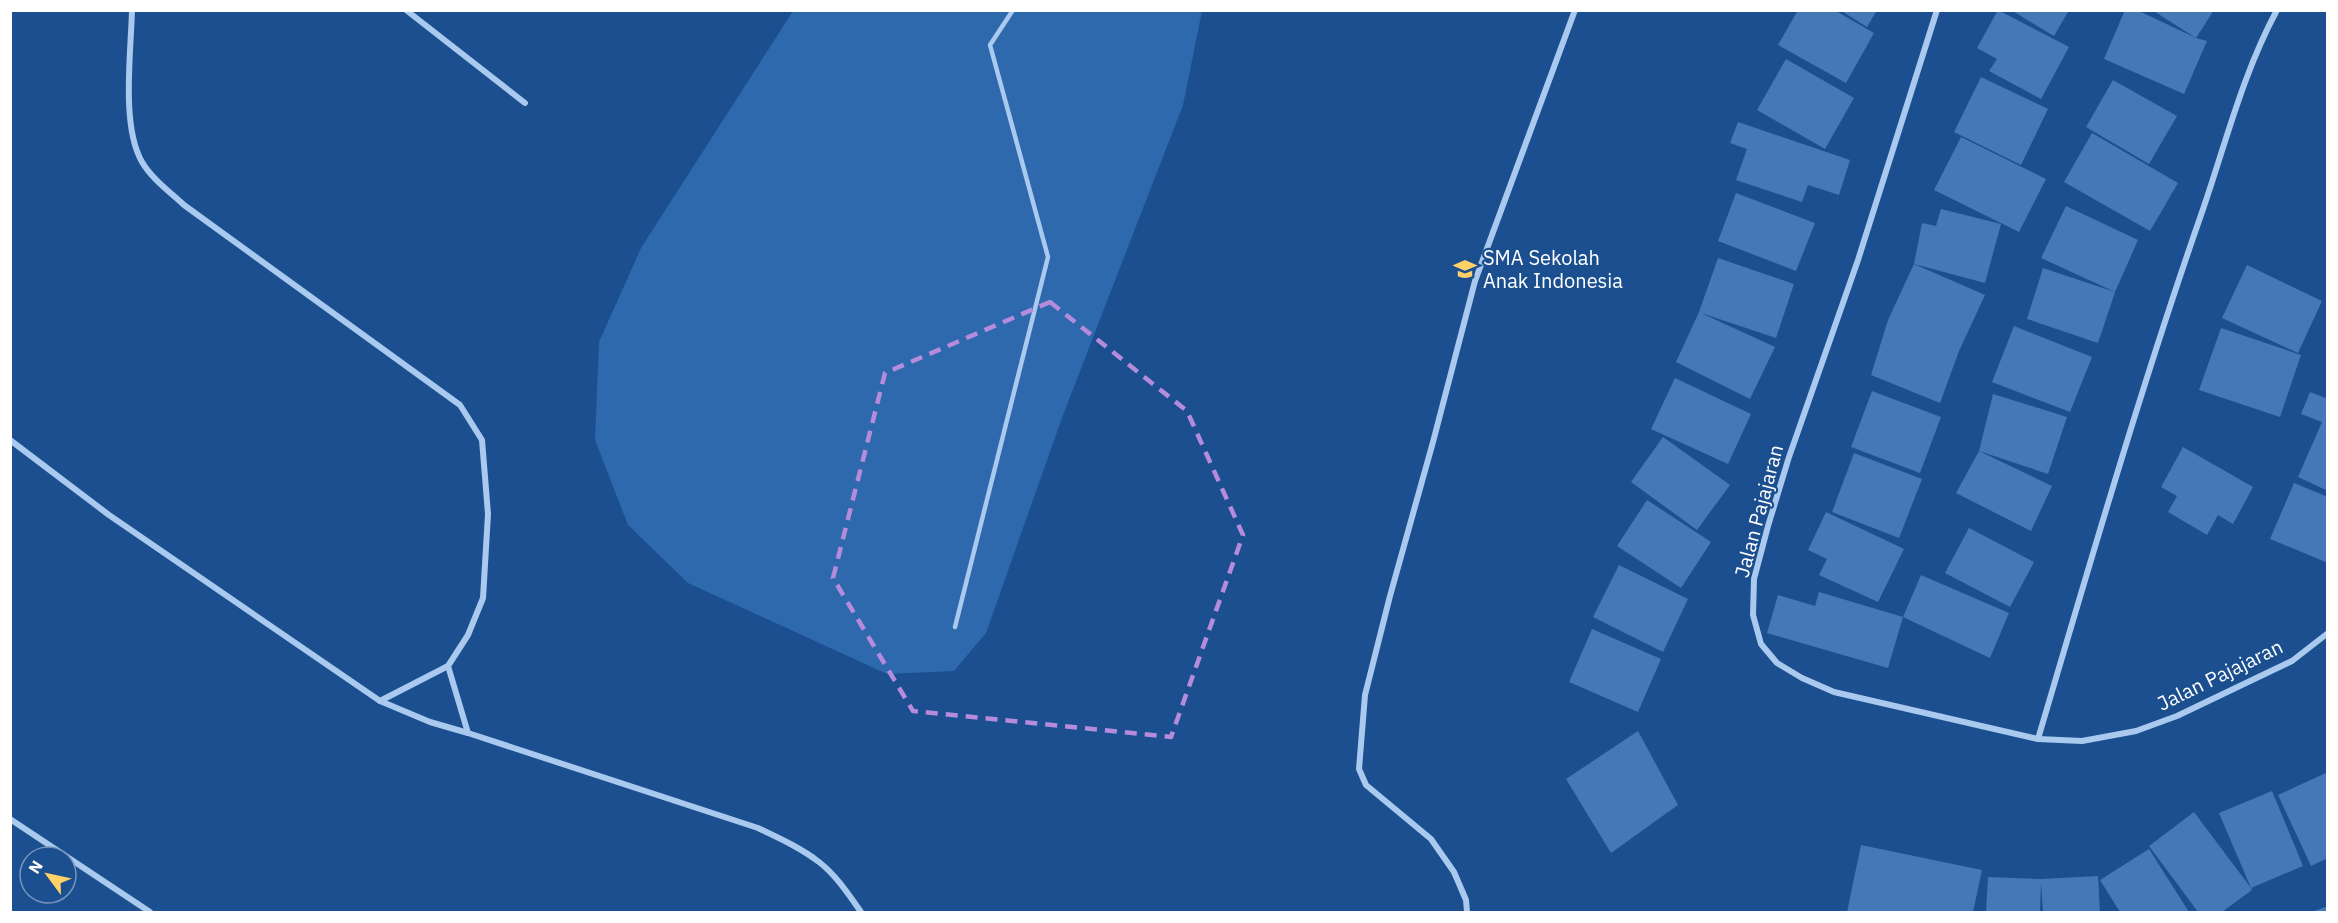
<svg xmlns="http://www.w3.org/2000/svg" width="2338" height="923" font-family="'IBM Plex Sans',sans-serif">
<rect width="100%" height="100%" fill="#1b4f8f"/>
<polygon fill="#2e69ad" points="793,11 1202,11 1183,105 1063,415 986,633 954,671 887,674 688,583 628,525 595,440 599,342 641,248"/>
<g fill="#4478b7">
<polygon points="1798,10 1834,10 1874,33 1846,83 1778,45"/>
<polygon points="1840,10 1877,10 1867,27"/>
<polygon points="1998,10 2069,47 2041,99 1989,71 1997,59 1977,48"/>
<polygon points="2011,10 2069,10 2054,36"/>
<polygon points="2125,10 2137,10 2196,38 2207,41 2184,94 2104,59"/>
<polygon points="2152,10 2214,10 2196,38"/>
<polygon points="1786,59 1854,98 1825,149 1757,110"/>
<polygon points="1981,77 2048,109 2021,165 1954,132"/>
<polygon points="2113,80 2177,116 2149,164 2086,127"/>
<polygon points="1738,122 1850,160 1839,195 1808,185 1802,202 1736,180 1747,149 1730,143"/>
<polygon points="2092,133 2178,183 2150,231 2064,182"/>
<polygon points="1961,137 2046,179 2019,232 1934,190"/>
<polygon points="1736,193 1815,223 1796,271 1718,241"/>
<polygon points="2066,206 2138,240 2115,292 2098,343 2027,319 2043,268 2115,292 2041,258"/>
<polygon points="1941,209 2001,224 1985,283 1914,264 1985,295 1959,351 1940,403 1871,375 1888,320 1914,264 1922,223 1936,226"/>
<polygon points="1718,258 1794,284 1776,338 1701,313 1775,347 1750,399 1676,362 1699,312"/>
<polygon points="2247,265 2322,301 2298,353 2222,318"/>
<polygon points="2014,326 2092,357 2070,412 1992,382"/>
<polygon points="2221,328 2301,355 2280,417 2199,390"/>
<polygon points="1675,378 1751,414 1728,464 1651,429"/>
<polygon points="1872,391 1941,417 1920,473 1851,447"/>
<polygon points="2310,392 2328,399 2328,491 2298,477 2322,422 2301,414"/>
<polygon points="1993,394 2067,417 2048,474 1979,451"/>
<polygon points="1663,437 1730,485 1697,530 1631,482"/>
<polygon points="2183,447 2253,487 2233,524 2218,515 2207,535 2168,512 2177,496 2161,487"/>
<polygon points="1979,451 2052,486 2031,531 1956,493"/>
<polygon points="1854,453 1922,479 1899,538 1832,512"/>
<polygon points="2294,483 2328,497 2328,563 2270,539"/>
<polygon points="1647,500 1711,542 1681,588 1617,546"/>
<polygon points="1826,512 1904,549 1878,602 1819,575 1827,559 1808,550"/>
<polygon points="1969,528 2034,562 2010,607 1945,573"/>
<polygon points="1619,565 1688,599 1663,652 1593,617"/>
<polygon points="1921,575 2009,613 1990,658 1903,617"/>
<polygon points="1819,592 1903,617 1888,668 1767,633 1778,595 1815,606"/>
<polygon points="1592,629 1661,659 1638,712 1569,682"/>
<polygon points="1638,731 1678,805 1611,853 1566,779"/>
<polygon points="2328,772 2328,858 2311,866 2278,795"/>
<polygon points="2272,791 2303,866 2251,888 2252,890 2222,912 2198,912 2149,846 2194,812 2251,888 2219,813"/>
<polygon points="1861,845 1982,870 1973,912 1847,912"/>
<polygon points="2149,849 2189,912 2120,912 2100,880"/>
<polygon points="2098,876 2100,912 2043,912 2041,883 2040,912 1986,912 1988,877 2041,879"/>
<polygon points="2328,906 2328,912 2312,912"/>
</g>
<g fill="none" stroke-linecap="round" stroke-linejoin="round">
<polyline stroke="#a9c9ee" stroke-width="4.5" points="955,627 1048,257 990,45 1013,10"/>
<g stroke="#a9c9ee" stroke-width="6">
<path d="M132,10C131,52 121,126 142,162C152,179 170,192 184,205L460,405L482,440L488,514L483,598L468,635L448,666L468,733L758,828C779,838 801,848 819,862C836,875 849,895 861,912"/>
<polyline points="406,10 525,103"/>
<polyline points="1937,10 1858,260 1789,457 1768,526 1754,579 1753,615 1761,644 1777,663 1802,678 1834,692 2038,739 2082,741 2136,731 2177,716 2292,661 2328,633"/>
<polyline points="10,440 109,515 380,701 430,722 468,733"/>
<polyline points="380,701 448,666"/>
<path d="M2038,739C2090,563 2141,387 2201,215C2225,146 2242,75 2277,10"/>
<polyline points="10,819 150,912"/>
<polyline points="1467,912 1466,900 1454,872 1431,839 1366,785 1359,769 1365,695 1390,596 1433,442 1475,281 1575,10"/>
</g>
</g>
<path fill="none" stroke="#b68bdc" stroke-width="4.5" stroke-dasharray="12 8" stroke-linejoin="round" d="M1050,302L1187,411L1243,535L1171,737L913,711L833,578L885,373Z"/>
<defs>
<g id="school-bare" transform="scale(1.8)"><path d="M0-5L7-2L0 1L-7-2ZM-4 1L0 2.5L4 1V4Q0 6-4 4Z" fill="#ffd166" stroke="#1b4f8f" stroke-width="2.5" paint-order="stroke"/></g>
</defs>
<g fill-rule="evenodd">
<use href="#school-bare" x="1465" y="269"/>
</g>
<g text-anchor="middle" stroke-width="4.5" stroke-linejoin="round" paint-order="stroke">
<g font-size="20" fill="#fff" stroke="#1b4f8f" text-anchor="start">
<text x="1483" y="265">SMA Sekolah<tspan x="1483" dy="23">Anak Indonesia</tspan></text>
</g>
<g font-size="20" fill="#fff" stroke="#1b4f8f">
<text transform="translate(1759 511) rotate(-75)" y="7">Jalan Pajajaran</text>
<text transform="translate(2220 675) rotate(-26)" y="7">Jalan Pajajaran</text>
</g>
</g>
<rect width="2338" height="923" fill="none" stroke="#ffffff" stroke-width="24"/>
<g transform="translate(48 875) rotate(303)"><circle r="28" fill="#1b4f8f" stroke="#7695bc" stroke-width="1.5"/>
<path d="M0-4.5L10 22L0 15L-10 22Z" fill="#ffd166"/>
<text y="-9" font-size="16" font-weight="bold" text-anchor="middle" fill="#ffffff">N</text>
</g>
</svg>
